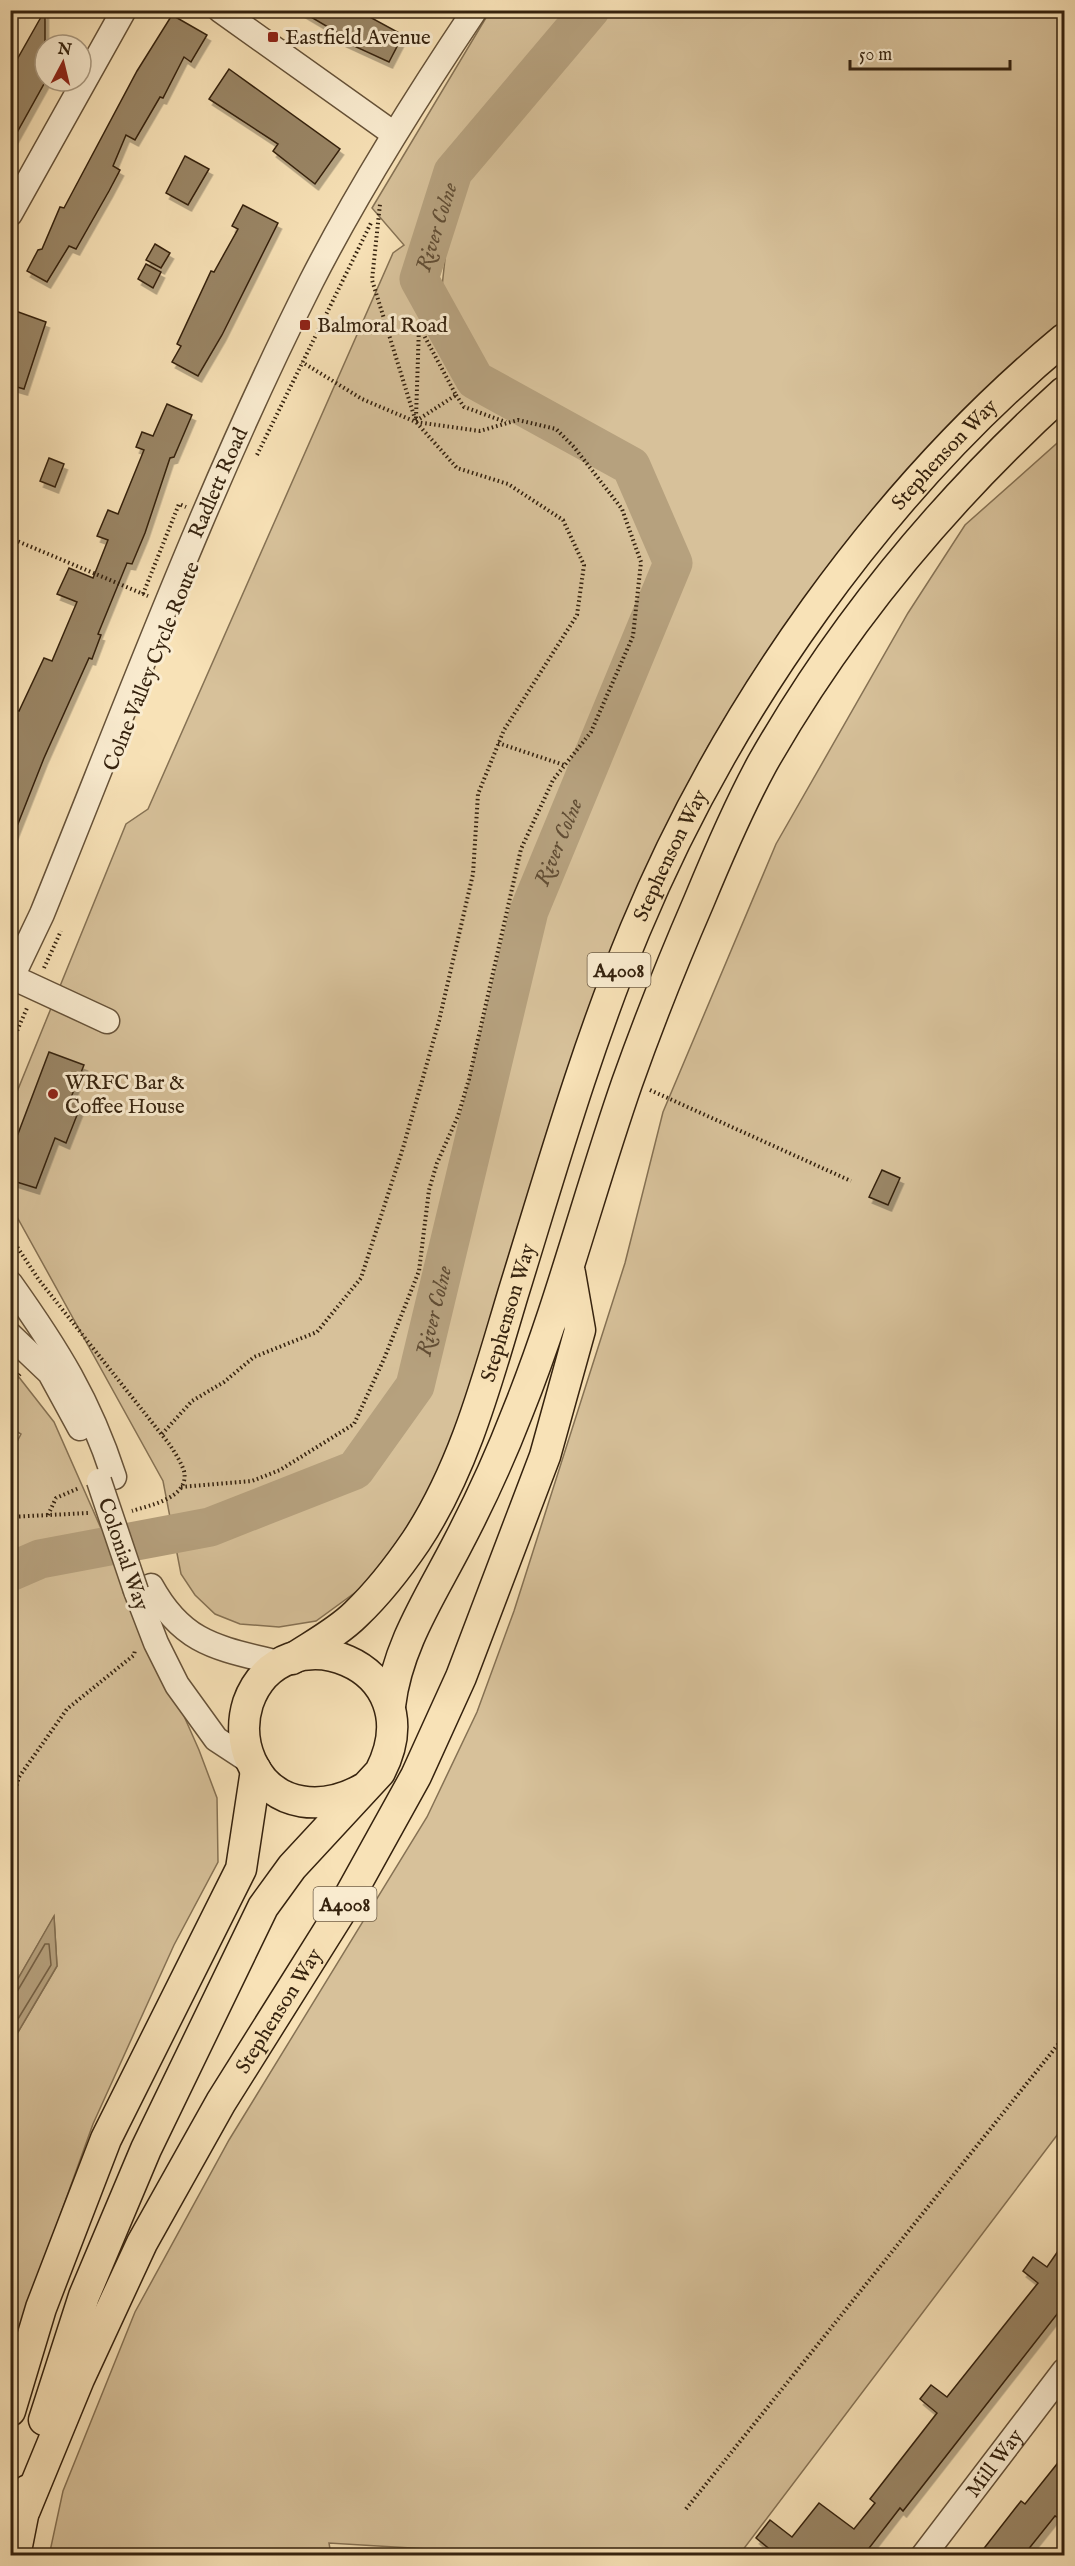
<svg xmlns="http://www.w3.org/2000/svg" width="1075" height="2566" font-family="'IM FELL English',serif">
<defs>
<filter id="shadow"><feDropShadow dx="3.5" dy="6" stdDeviation="0" flood-color="#0004"/></filter>
</defs>
<rect width="100%" height="100%" fill="#f8e2b7"/>
<filter id="stains"><feTurbulence type="fractalNoise" baseFrequency=".00333" numOctaves="4"/><feColorMatrix values="0 0 0 0 .2 0 0 0 0 .09 0 0 0 0 .02 0 0 0 .5 -.17"/></filter>
<radialGradient id="worn" r=".72"><stop offset=".6" stop-color="#630" stop-opacity="0"/><stop offset="1" stop-color="#630" stop-opacity=".3"/></radialGradient>
<g fill="#d7c19a" stroke="#867254" stroke-width="1.5">
<polygon points="490,11 585,11 449,169 419,266 441,296 451,203 528,91 601,11 1064,11 1064,327 776,643 708,746 641,884 448,1461 400,1543 360,1589 316,1621 279,1627 240,1624 215,1614 195,1595 181,1574 163,1481 11,1206 10,1109 126,824 148,809 393,253 404,245 372,208"/>
<polygon points="1064,437 1064,2126 739,2555 463,2556 461,2551 329,2543 331,2555 49,2556 63,2491 135,2312 229,2140 427,1817 477,1712 514,1611 625,1263 663,1112 776,844 908,613 965,525"/>
<polygon points="11,1367 54,1422 199,1750 217,1798 218,1862 174,1945 93,2124 22,2321 11,2360 11,2044 57,1966 54,1917 11,1991 10,1455 21,1434 11,1428"/>
</g>
<polygon fill="#b6a17e" stroke="#826e51" stroke-width="1.5" points="54,1916 57,1966 11,2044 11,1991"/>
<g fill="none" stroke-linecap="round" stroke-linejoin="round">
<polyline stroke="#766246" stroke-width="1.5" points="10,1993 18,1990 45,1944 49,1944 51,1965 10,2032"/>
<path stroke="#b6a17e" stroke-width="39" id="s1" d="M10,1572L40,1559L210,1527L355,1470L415,1386L529,911L673,563L631,466L475,380L419,279L453,172L590,10"/>
</g>
<g fill="#9a8666" stroke="#35220e" stroke-width="1.5" filter="url(#shadow)">
<polygon points="45,10 45,82 10,145 10,72"/>
<polygon points="299,10 357,10 403,35 389,62 343,41 345,37"/>
<polygon points="172,15 207,35 191,62 184,57 163,98 160,97 135,140 126,135 113,166 120,170 109,191 76,249 69,246 47,282 27,271 38,250 42,249 60,207 64,208 137,71"/>
<polygon points="229,69 340,149 315,184 273,151 278,144 209,99"/>
<polygon points="185,156 209,169 188,205 166,193"/>
<polygon points="243,205 278,223 222,335 198,376 172,362 181,346 177,344 211,271 214,272 238,229 232,226"/>
<polygon points="155,244 170,253 161,268 146,260"/>
<polygon points="146,264 161,272 153,288 138,279"/>
<polygon points="10,309 46,322 24,389 10,385"/>
<polygon points="167,404 192,415 174,457 170,458 145,533 132,564 127,563 98,634 101,635 92,659 89,658 44,758 10,844 10,708 19,711 44,658 52,661 77,602 57,594 69,568 93,578 108,540 97,536 108,510 118,514 144,450 136,447 142,432 153,436"/>
<polygon points="49,458 64,464 55,487 40,481"/>
<polygon points="49,1052 84,1065 70,1100 81,1105 66,1143 55,1138 36,1188 10,1180 10,1155"/>
<polygon points="882,1170 900,1178 888,1205 869,1197"/>
<polygon points="1065,2241 1065,2304 903,2511 900,2508 863,2556 778,2556 756,2538 770,2520 792,2537 819,2503 854,2529 875,2503 870,2499 937,2413 920,2399 931,2385 947,2397 1038,2283 1023,2271 1033,2257 1047,2267"/>
<polygon points="1065,2454 1065,2508 1057,2517 1055,2516 1023,2556 978,2556 1021,2501 1025,2504"/>
</g>
<g fill="none" stroke-linecap="round" stroke-linejoin="round">
<g stroke="#665238" stroke-width="27">
<g id="minor">
<polyline points="220,10 394,134"/>
<polyline points="10,214 124,10"/>
<polyline points="12,977 107,1021"/>
<path id="s2" d="M10,981L42,914C128,702 208,486 311,282C359,188 416,98 475,10"/>
<path d="M10,1283C57,1349 89,1400 114,1477"/>
<polyline points="10,1335 50,1373 80,1428"/>
<path d="M151,1586C184,1646 220,1648 282,1664"/>
<polyline points="136,1591 156,1643 177,1685 216,1739 251,1762"/>
<path id="s3" d="M923,2556L1064,2371"/>
</g>
</g>
<g stroke="#35220e" stroke-width="33">
<g id="major">
<path id="s4" d="M292,1659C313,1645 338,1632 356,1614C378,1593 399,1566 416,1541C465,1467 488,1377 513,1294C551,1171 586,1048 635,930C727,709 880,492 1064,339"/>
<path d="M390,1706C397,1645 432,1594 459,1541C481,1499 501,1455 518,1411C561,1304 589,1192 627,1083C649,1021 673,961 699,901C718,855 738,808 762,764C841,625 946,499 1064,392"/>
<polyline points="10,2411 41,2308 106,2139 241,1869 256,1770"/>
<path d="M44,2420L84,2296L146,2149L263,1907L292,1867L380,1772C436,1663 281,1608 248,1703C242,1722 243,1743 251,1761C273,1810 326,1811 366,1787"/>
<path id="s5" d="M25,2510L79,2379L142,2243L221,2102L344,1906L416,1776L461,1677L545,1456L580,1330L570,1273"/>
<polyline points="15,2556 28,2490"/>
</g>
</g>
<g stroke="#35220e" stroke-width="4" stroke-dasharray="1.5 3" stroke-linecap="butt">
<polyline points="456,395 464,407 506,422"/>
<polyline points="416,418 419,326"/>
<polyline points="416,421 456,395 419,326"/>
<polyline points="257,455 371,223"/>
<polyline points="10,538 148,596"/>
<polyline points="143,594 179,504 186,507"/>
<polyline points="498,743 564,765"/>
<polyline points="44,968 61,931"/>
<polyline points="10,1047 27,1008"/>
<polyline points="650,1090 851,1181"/>
<path d="M10,1236L39,1280L170,1445C175,1453 181,1462 184,1471C190,1498 150,1505 132,1511"/>
<polyline points="10,1385 20,1374"/>
<polyline points="162,1434 192,1401 224,1382 254,1357 317,1332 361,1278 403,1148 439,1021 473,874 478,794 504,730 577,615 584,565 563,520 508,484 457,468 416,422 372,280 380,204"/>
<polyline points="181,1487 252,1481 280,1470 354,1424 384,1359 419,1271 429,1190 437,1163 458,1116 469,1079 521,849 553,780 591,732 633,636 641,562 622,509 574,447 556,429 518,420 480,431 416,422 362,399 302,362"/>
<polyline points="48,1515 56,1498 79,1488"/>
<polyline points="10,1517 88,1513"/>
<polyline points="10,1807 19,1777 67,1709 134,1655 135,1650"/>
<polyline points="686,2509 1064,2037"/>
</g>
<use href="#minor" stroke="#faecd0" stroke-width="24"/>
<use href="#major" stroke="#f8e2b7" stroke-width="30"/>
<g stroke="#665238" stroke-width="27" stroke-linecap="butt">
<polyline id="minor-bridge" points="99,1481 136,1591"/>
</g>
<use href="#minor-bridge" stroke="#faecd0" stroke-width="24"/>
</g>
<g fill="#8f2418" stroke="#faecd0" stroke-width="2">
<rect x="267" y="31" width="12" height="12" rx="3"/>
<rect x="299" y="319" width="12" height="12" rx="3"/>
<circle cx="53" cy="1094" r="6"/>
</g>
<g text-anchor="middle" stroke-width="6" stroke-linejoin="round" paint-order="stroke">
<g fill="#faecd0" stroke="#705f48" stroke-width="1.5">
<rect x="587.5" y="953" width="63" height="34" rx="4.5"/>
<rect x="313.5" y="1887" width="63" height="34" rx="4.5"/>
</g>
<g font-size="20" font-weight="bold" fill="#35220e">
<text x="619" y="977">A4008</text>
<text x="345" y="1911">A4008</text>
</g>
<g font-size="21" fill="#35220e" stroke="#faecd0" text-anchor="start">
<text x="285" y="44">Eastfield Avenue</text>
<text x="317" y="332">Balmoral Road</text>
<text x="65" y="1089">WRFC Bar &amp;<tspan x="65" dy="24">Coffee House</tspan></text>
</g>
<g font-size="21" fill="#35220e" stroke="#faecd0">
<text dy="7" stroke="none"><textPath href="#s4" startOffset="1394">Stephenson Way</textPath></text>
<text dy="7" stroke="none"><textPath href="#s2" startOffset="540">Radlett Road</textPath></text>
<text transform="translate(151 666) rotate(-68)" y="7">Colne Valley Cycle Route</text>
<text dy="7" stroke="none"><textPath href="#s4" startOffset="906">Stephenson Way</textPath></text>
<text dy="7" stroke="none"><textPath href="#s4" startOffset="420">Stephenson Way</textPath></text>
<text transform="translate(124 1554) rotate(71)" y="7">Colonial Way</text>
<text dy="7" stroke="none"><textPath href="#s5" startOffset="561">Stephenson Way</textPath></text>
<text dy="7" stroke="none"><textPath href="#s3" startOffset="117">Mill Way</textPath></text>
</g>
<g font-size="22" font-style="italic" fill="#624e35" stroke="#faecd0">
<text dy="8" stroke="none"><textPath href="#s1" startOffset="1784">River Colne</textPath></text>
<text dy="8" stroke="none"><textPath href="#s1" startOffset="1028">River Colne</textPath></text>
<text dy="8" stroke="none"><textPath href="#s1" startOffset="542">River Colne</textPath></text>
</g>
</g>
<rect width="1075" height="2566" fill="none" stroke="#f8e2b7" stroke-width="36"/>
<rect x="12" y="12" width="1051" height="2542" fill="none" stroke="#35220e" stroke-width="3"/>
<rect x="18" y="18" width="1039" height="2530" fill="none" stroke="#35220e" stroke-width="1.5"/>
<g transform="translate(63 63) rotate(7)"><circle r="28" fill="#faecd0" stroke="#ab9b82" stroke-width="1.5"/>
<path d="M0-4.5L10 22L0 15L-10 22Z" fill="#8f2418"/>
<text y="-9" font-size="16" font-weight="bold" text-anchor="middle" fill="#35220e">N</text>
</g>
<path d="M850 60v9h160v-9" fill="none" stroke="#35220e" stroke-width="3"/>
<text x="859" y="60" font-size="18" fill="#35220e" stroke="#faecd0" stroke-width="4.5" paint-order="stroke">50 m</text>
<rect width="100%" height="100%" filter="url(#stains)"/>
<rect width="100%" height="100%" fill="url(#worn)"/>
</svg>
